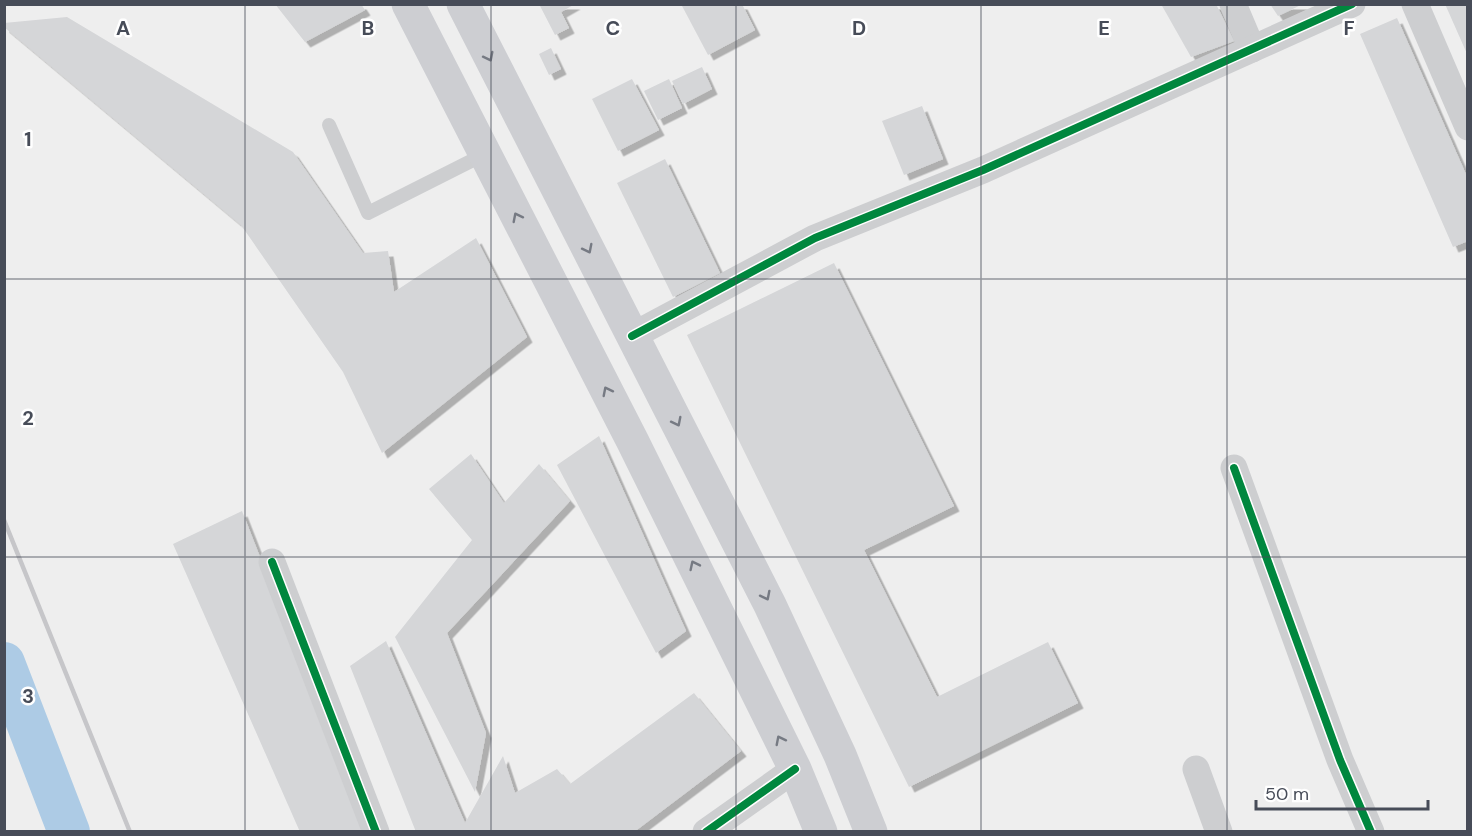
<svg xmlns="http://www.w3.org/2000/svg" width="1472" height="836" font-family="'DM Sans',sans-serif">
<defs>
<filter id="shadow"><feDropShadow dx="5.5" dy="5.5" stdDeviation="0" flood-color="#0004"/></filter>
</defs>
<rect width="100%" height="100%" fill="#eee"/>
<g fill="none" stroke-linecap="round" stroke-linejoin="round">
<polyline stroke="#adcbe5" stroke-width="42" points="4,663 69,832"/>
</g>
<g fill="#d5d6d8" filter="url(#shadow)">
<polygon points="275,4 361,4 365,10 305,42"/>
<polygon points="539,4 575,4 561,12 569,28 555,35"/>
<polygon points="681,4 742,4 755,30 708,55"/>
<polygon points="1161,4 1216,4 1234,41 1191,57"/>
<polygon points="1270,4 1303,4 1278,16"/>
<polygon points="1445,4 1468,4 1468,56"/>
<polygon points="67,17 293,152 363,253 388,251 394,292 476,238 527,337 382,453 343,372 241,225 4,27 4,23"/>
<polygon points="1397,18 1468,179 1468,241 1453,247 1360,34"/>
<polygon points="551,48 561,69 549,75 539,54"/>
<polygon points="702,67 712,89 683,104 672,81"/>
<polygon points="632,79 659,130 618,151 592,99"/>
<polygon points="669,79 682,108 658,120 644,91"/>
<polygon points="922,106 943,159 904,175 882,121"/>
<polygon points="665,159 720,273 673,297 617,183"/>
<polygon points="834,263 954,506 864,550 937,697 1048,642 1078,703 909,787 687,335"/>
<polygon points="599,436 686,631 656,653 557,465"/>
<polygon points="471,454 504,503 539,464 570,501 447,633 486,733 475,792 395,637 472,540 429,489"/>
<polygon points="242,511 367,832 300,832 173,544"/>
<polygon points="386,641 465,823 503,756 515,793 557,769 570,784 694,693 741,751 634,832 416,832 350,666"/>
</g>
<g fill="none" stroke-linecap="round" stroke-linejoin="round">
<polyline stroke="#cdced0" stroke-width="14" points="329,125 368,213 485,154"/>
<g stroke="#cdced0" stroke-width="27">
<polyline points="1233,4 1252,49"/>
<polyline points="1415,4 1468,127"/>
<polyline points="632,336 815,238 983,170 1352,4"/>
<polyline points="1234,468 1340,760 1371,832"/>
<polyline points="272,562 376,832"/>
<polyline points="1196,769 1219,832"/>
<polyline points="706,832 795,769"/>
</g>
<g stroke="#cdced2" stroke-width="33">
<polyline points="408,4 632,440 795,769 821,832"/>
<polyline points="463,4 770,605 840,755 871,832"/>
</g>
<polyline stroke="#c6c6c9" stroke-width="4.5" points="4,520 130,832"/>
<g stroke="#fff" stroke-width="11">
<g id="cycleway">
<polyline points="632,336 815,238 983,170 1352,4"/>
<polyline points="1234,468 1340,760 1371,832"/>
<polyline points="272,562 376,832"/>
<polyline points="706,832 795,769"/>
</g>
</g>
<use href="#cycleway" stroke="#00873e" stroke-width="8"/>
</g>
<defs><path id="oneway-chevron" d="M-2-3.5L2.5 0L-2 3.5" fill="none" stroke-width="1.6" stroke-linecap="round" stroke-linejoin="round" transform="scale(1.5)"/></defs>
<g stroke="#767a83">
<use href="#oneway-chevron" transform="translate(489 57) rotate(63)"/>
<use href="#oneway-chevron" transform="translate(517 217) rotate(-117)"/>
<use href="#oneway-chevron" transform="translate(588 249) rotate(63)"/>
<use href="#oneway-chevron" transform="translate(607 391) rotate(-117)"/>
<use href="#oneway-chevron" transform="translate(677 422) rotate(63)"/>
<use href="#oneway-chevron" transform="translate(694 565) rotate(-116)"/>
<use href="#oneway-chevron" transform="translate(766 596) rotate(63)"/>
<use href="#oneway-chevron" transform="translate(780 740) rotate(-117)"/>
</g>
<path fill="none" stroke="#474c58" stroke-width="1.5" stroke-opacity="0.55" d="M245,4V832M491,4V832M736,4V832M981,4V832M1227,4V832M4,279H1468M4,557H1468"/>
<g font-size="20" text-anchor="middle" font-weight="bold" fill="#474c58" stroke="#fff" stroke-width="5" stroke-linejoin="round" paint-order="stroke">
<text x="123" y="35">A</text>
<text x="368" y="35">B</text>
<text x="613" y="35">C</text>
<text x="859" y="35">D</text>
<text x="1104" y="35">E</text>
<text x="1349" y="35">F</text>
<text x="28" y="146">1</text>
<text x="28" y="425">2</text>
<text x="28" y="703">3</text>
</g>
<rect width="1472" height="836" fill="none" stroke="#474c58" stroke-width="12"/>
<path d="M1256 800v9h172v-9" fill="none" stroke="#474c58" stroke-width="3"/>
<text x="1265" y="800" font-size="18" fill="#474c58" stroke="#ffffff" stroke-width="4.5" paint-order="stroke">50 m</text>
</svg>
